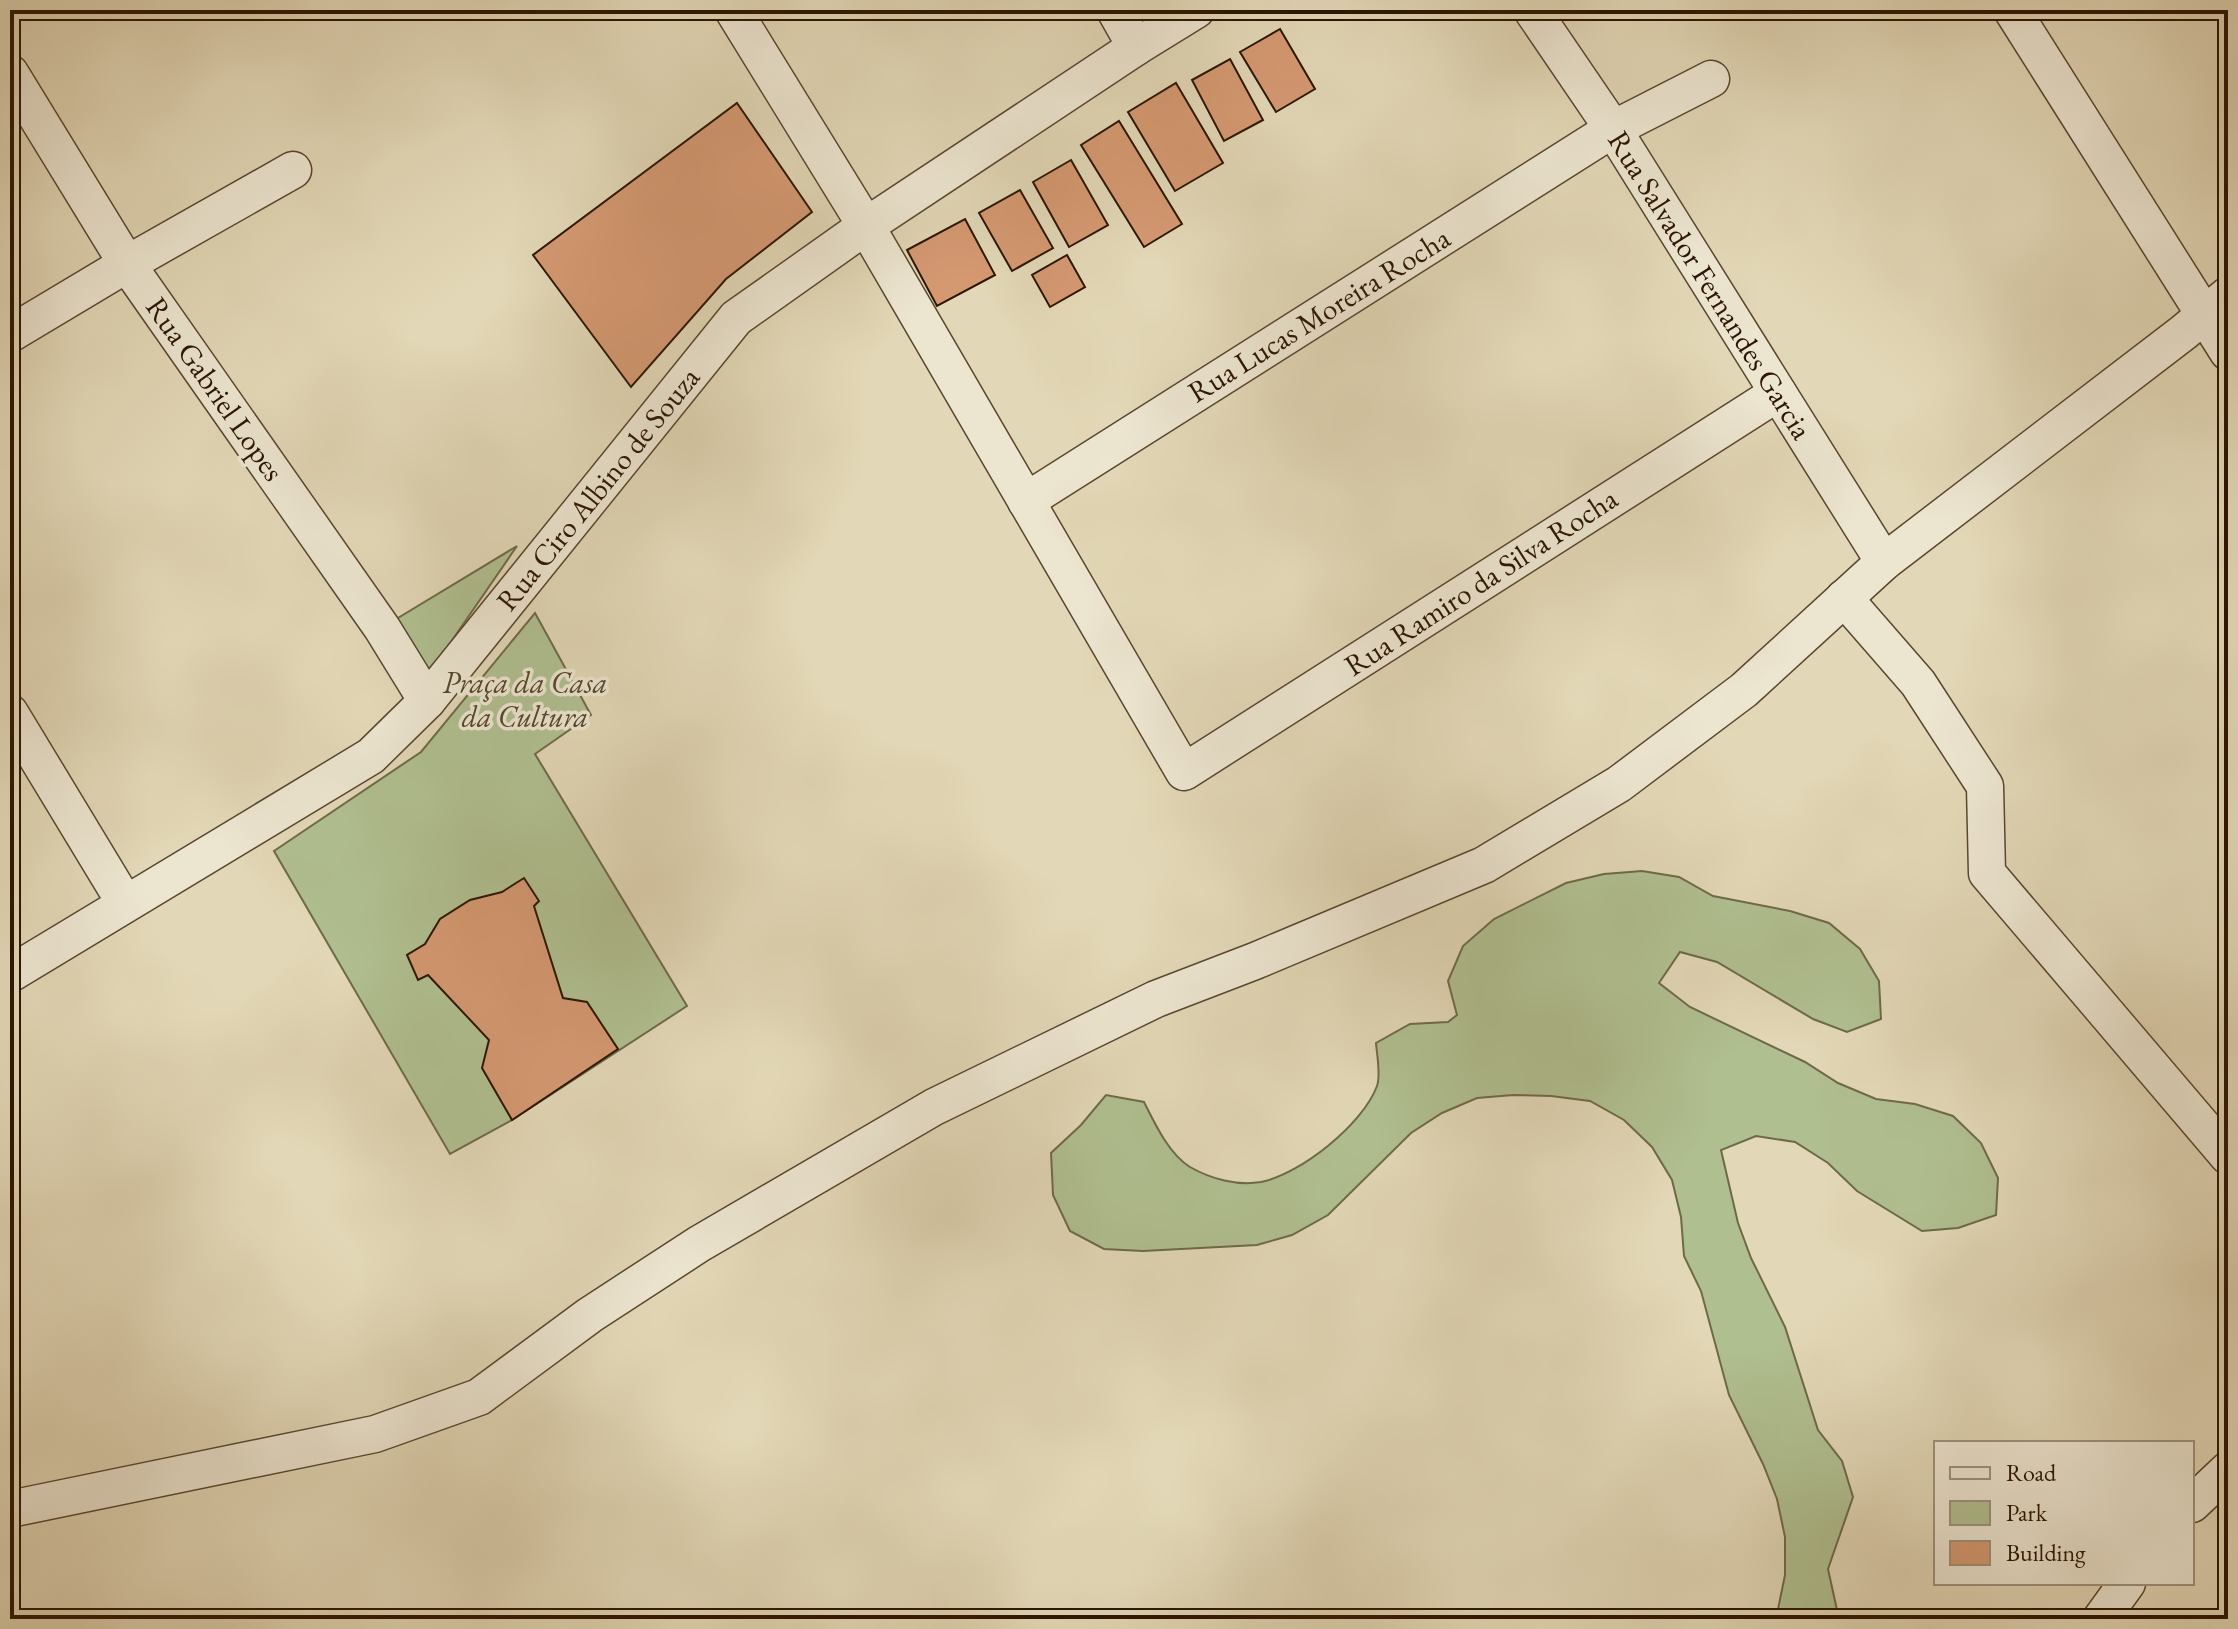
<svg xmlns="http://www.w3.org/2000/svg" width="2238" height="1629" font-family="'EB Garamond',serif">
<rect width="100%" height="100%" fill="#e2d7b6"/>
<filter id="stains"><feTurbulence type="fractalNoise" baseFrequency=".0025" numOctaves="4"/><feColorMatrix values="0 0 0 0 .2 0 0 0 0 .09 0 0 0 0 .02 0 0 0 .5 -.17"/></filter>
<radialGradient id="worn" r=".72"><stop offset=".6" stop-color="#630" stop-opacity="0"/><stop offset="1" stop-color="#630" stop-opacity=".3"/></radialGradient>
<g fill="#b0bf90" stroke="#6e6a49" stroke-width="2">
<polygon points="517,546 424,681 388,624"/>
<polygon points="535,613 591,715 535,754 687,1006 512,1120 450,1154 274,851 421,752"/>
<path d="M1642,871L1679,877L1713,896L1790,911L1829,923L1860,949L1879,981L1881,1019L1847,1032L1813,1019L1717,962L1680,952L1659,983L1690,1007L1805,1062L1838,1083L1876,1099L1915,1104L1953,1116L1981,1143L1998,1178L1996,1215L1958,1228L1922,1231L1857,1191L1828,1163L1795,1142L1756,1136L1721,1150L1738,1223L1751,1258L1785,1327L1818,1430L1842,1461L1853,1497L1828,1569L1839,1619H1776L1785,1575V1537L1777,1499L1763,1464L1729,1395L1701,1291L1684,1256L1681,1217L1672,1180L1652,1147L1624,1120L1590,1101L1551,1096L1513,1095L1477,1098L1442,1113L1411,1133L1328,1215L1292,1235L1257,1245L1143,1251L1104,1249L1070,1231L1053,1195L1051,1153L1081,1125L1106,1095L1144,1102C1155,1124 1169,1154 1190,1167C1211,1179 1237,1186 1261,1182C1301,1174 1363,1124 1377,1086C1381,1075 1377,1056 1376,1043L1410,1024L1448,1022L1457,1015L1448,981L1463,946L1494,919L1566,883L1604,874Z"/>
</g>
<g fill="#d59972" stroke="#2c1502" stroke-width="2">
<polygon points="1280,29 1315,89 1276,112 1240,52"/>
<polygon points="1230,59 1263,120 1224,141 1192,80"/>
<polygon points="1176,83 1223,163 1175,191 1128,112"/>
<polygon points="737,103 812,212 726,279 631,387 533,255"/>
<polygon points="1119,121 1182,224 1144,247 1081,145"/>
<polygon points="1071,160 1108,225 1069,247 1033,182"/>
<polygon points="1020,190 1053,248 1012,271 979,213"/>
<polygon points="965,219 995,275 937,306 907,250"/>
<polygon points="1067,255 1085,287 1050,307 1032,275"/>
<polygon points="524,878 539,901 534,906 563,998 587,1002 618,1049 512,1120 482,1068 489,1040 428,975 418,980 407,955 425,944 440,919 470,900 502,892"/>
</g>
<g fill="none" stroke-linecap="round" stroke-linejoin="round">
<g stroke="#5a462f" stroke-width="39">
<g id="street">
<polyline points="733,10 866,226 1184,772 1778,393"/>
<polyline points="1115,10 1136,47"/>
<polyline points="1532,10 1613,129 1884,562"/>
<polyline points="2012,10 2228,352"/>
<polyline points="10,73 127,264 382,628 427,701"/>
<polyline points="10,334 127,264 293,170"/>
<polyline points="1026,501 1613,129 1711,79"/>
<polyline points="1844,598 1918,683 1985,786 1987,873 2228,1156"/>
<polyline points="10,713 125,903"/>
<polyline points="10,974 371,756 427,701 736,318 866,226 1136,47 1196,10"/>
<polyline points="2192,1504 2228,1470"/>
<polyline points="10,1509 375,1434 479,1397 590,1315 699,1244 934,1107 1156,999 1255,961 1484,865 1619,784 1744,690 1884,562 2184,332 2228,295"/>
<polyline points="2101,1619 2127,1583"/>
</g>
</g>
<use href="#street" stroke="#ece5d0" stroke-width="36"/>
</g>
<g text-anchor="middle" stroke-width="7" stroke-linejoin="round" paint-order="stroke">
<g font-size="30" fill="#2c1502" stroke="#ece5d0">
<text transform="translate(1710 285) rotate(58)" y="10">Rua Salvador Fernandes Garcia</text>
<text transform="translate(1319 315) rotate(-32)" y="10">Rua Lucas Moreira Rocha</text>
<text transform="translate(215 389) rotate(55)" y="10">Rua Gabriel Lopes</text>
<text transform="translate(598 489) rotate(-51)" y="10">Rua Ciro Albino de Souza</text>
<text transform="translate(1481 582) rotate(-33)" y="10">Rua Ramiro da Silva Rocha</text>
</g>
<g font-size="30" font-style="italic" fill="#54482d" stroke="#ece5d0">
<text x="525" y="693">Praça da Casa<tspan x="525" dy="34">da Cultura</tspan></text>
</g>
</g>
<rect width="2238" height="1629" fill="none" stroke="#e2d7b6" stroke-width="40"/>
<rect x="12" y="12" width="2214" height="1605" fill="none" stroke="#2c1502" stroke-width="4"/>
<rect x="20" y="20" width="2198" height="1589" fill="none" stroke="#2c1502" stroke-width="2"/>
<rect x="1934" y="1441" width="260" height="144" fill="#ece5d0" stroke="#9f927e" stroke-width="2"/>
<rect x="1950" y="1467" width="40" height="12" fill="#ece5d0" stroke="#9f927e" stroke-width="2"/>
<text x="2006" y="1481" font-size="24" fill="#2c1502">Road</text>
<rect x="1950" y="1501" width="40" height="24" fill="#b0bf90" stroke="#9f927e" stroke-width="2"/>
<text x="2006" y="1521" font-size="24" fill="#2c1502">Park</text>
<rect x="1950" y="1541" width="40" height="24" fill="#d59972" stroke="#9f927e" stroke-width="2"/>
<text x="2006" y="1561" font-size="24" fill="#2c1502">Building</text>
<rect width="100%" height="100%" filter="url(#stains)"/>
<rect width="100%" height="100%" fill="url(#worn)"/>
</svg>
